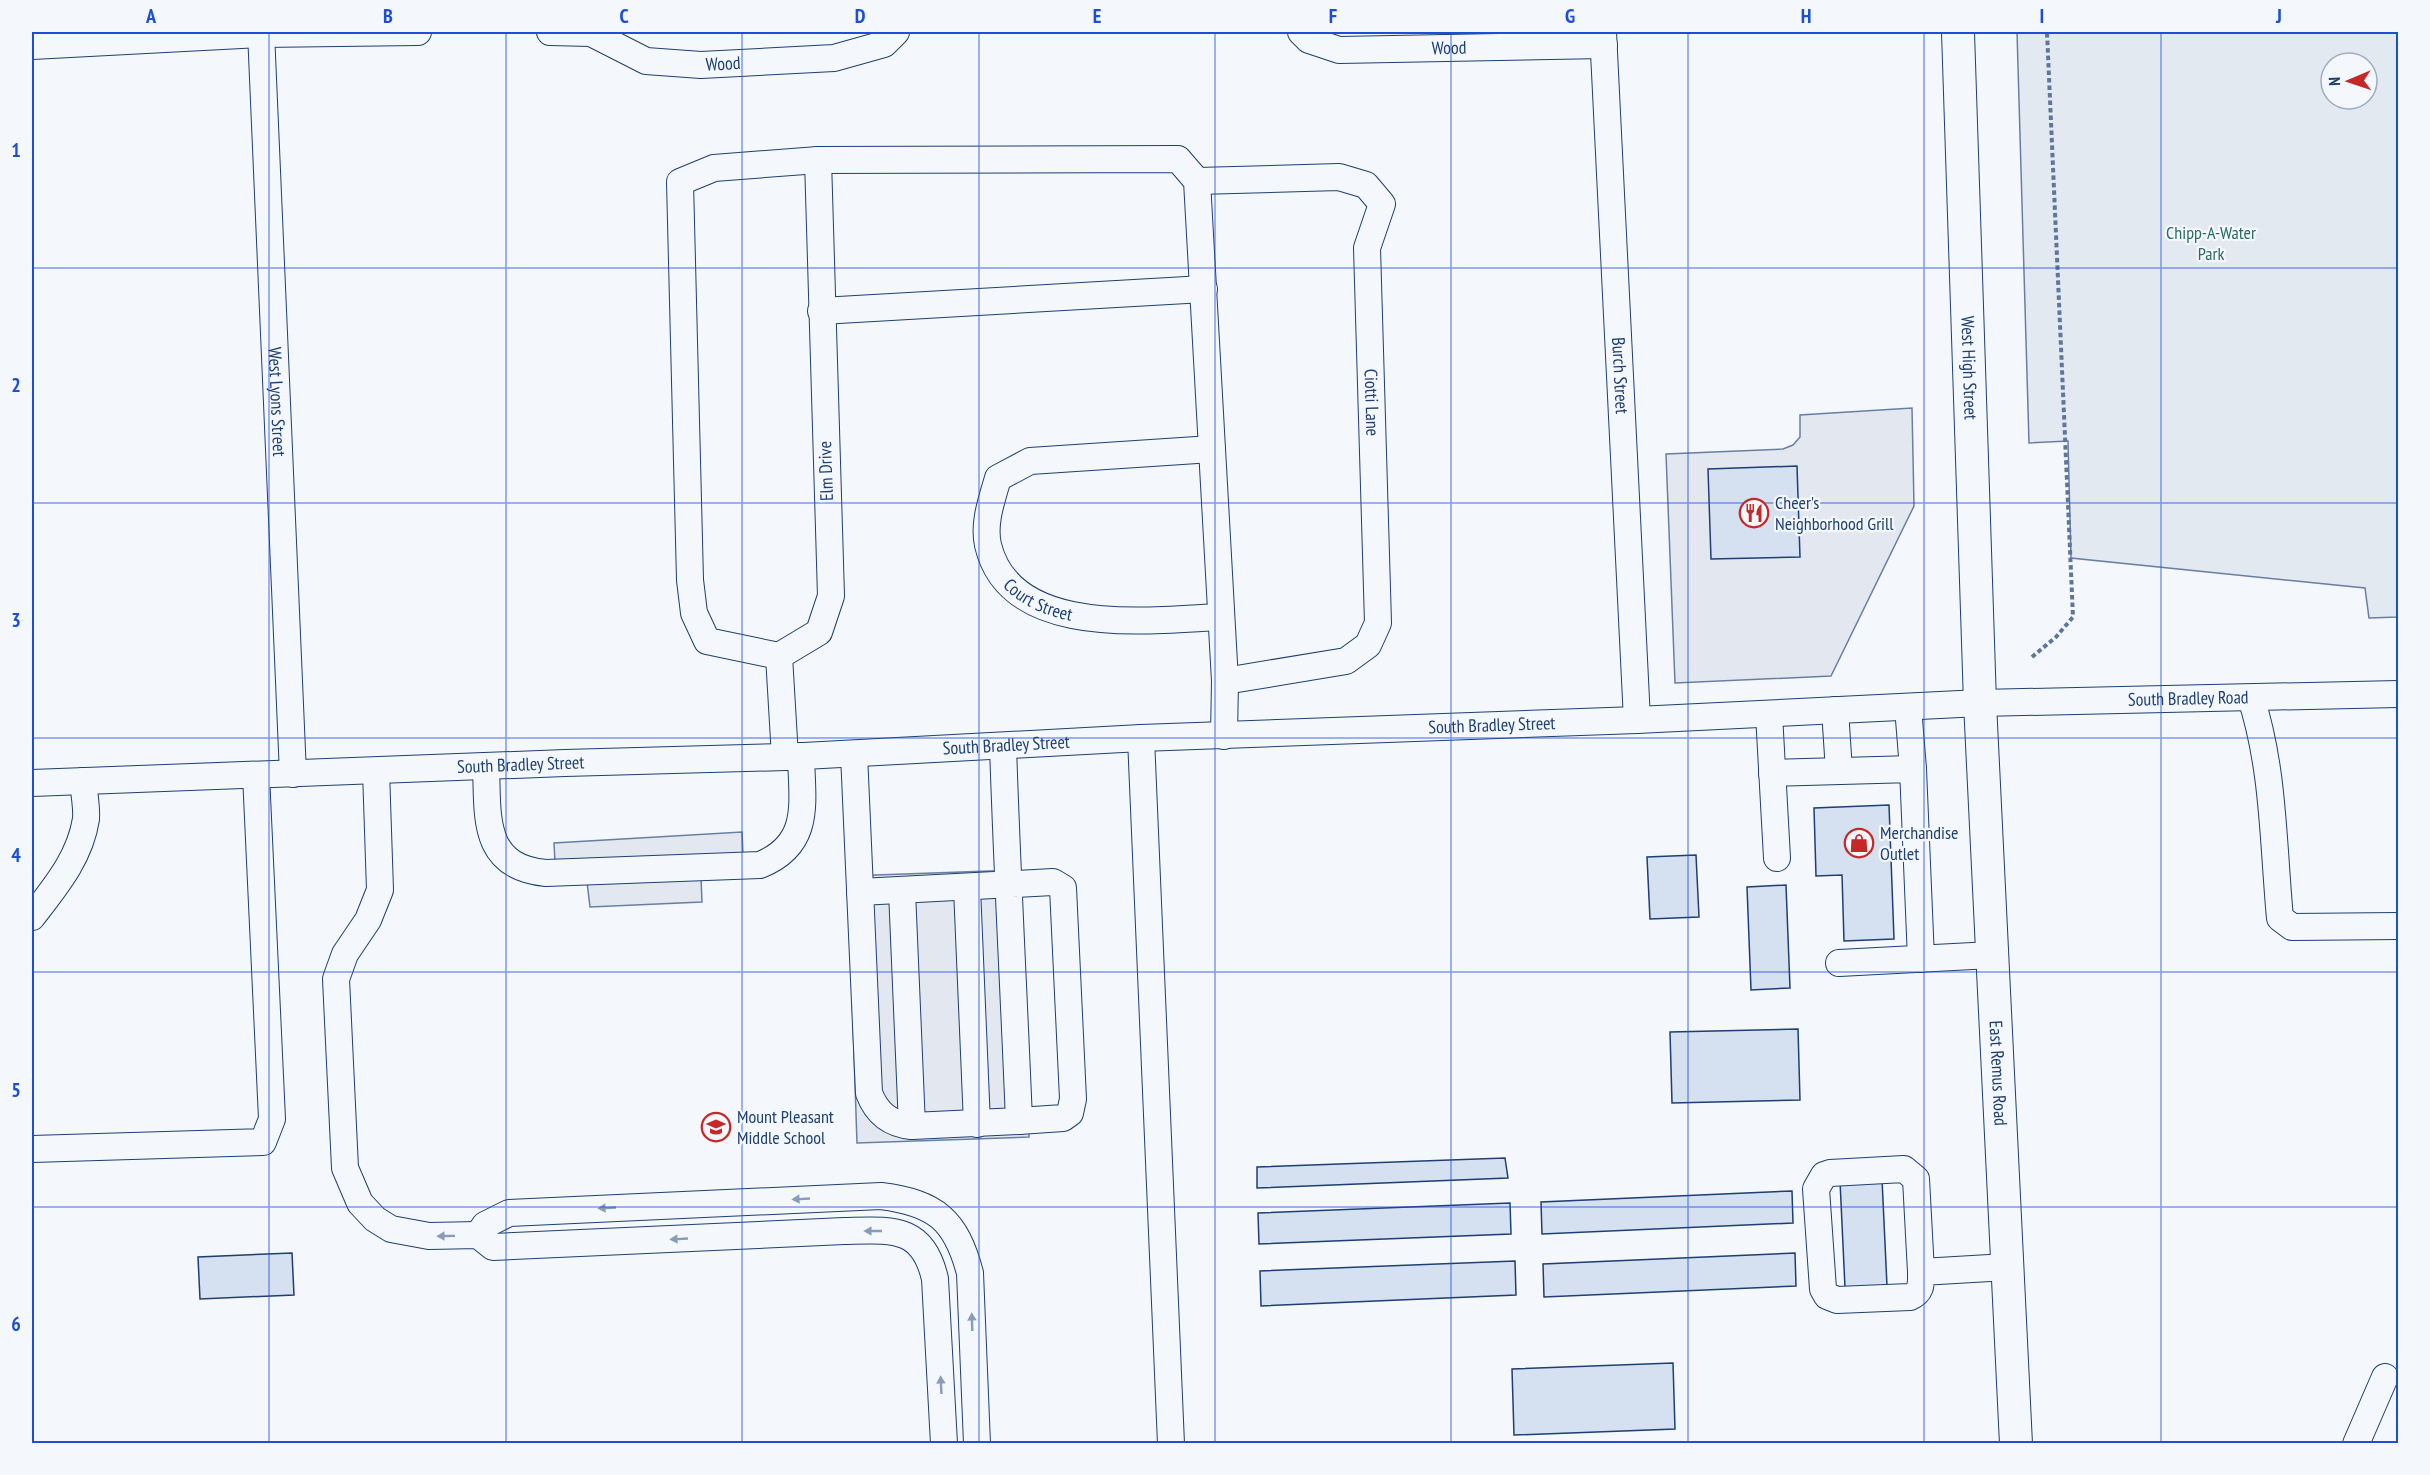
<svg xmlns="http://www.w3.org/2000/svg" width="2430" height="1475" font-family="'PT Sans Narrow',sans-serif">
<rect width="100%" height="100%" fill="#f4f7fb"/>
<path fill="#e3e9f0" stroke="#687fa3" stroke-width="1.5" fill-rule="evenodd" d="M2017,32H2398V617L2369,618L2365,588L2071,558L2068,441L2029,443ZM2331,63H2367V99H2331Z"/>
<g fill="#e3e8f0" stroke="#687fa3" stroke-width="1.5">
<polygon points="1912,408 1914,506 1831,676 1675,683 1666,454 1783,449 1793,445 1800,437 1800,415"/>
<polygon points="742,832 744,876 701,878 702,902 590,907 587,882 556,882 554,843"/>
<polygon points="1020,870 1029,1137 857,1143 848,876"/>
</g>
<g fill="#d5e0f0" stroke="#1d3f73" stroke-width="1.5">
<polygon points="1797,466 1800,557 1711,559 1708,469"/>
<polygon points="1889,805 1894,939 1844,941 1842,875 1816,876 1814,808"/>
<polygon points="1696,855 1699,917 1650,919 1647,857"/>
<polygon points="1786,885 1790,988 1751,990 1747,887"/>
<polygon points="1798,1029 1800,1100 1672,1103 1670,1032"/>
<polygon points="1505,1158 1508,1178 1257,1188 1257,1167"/>
<polygon points="1882,1179 1887,1286 1845,1288 1840,1181"/>
<polygon points="1792,1191 1793,1223 1542,1234 1541,1202"/>
<polygon points="1510,1203 1511,1234 1259,1244 1258,1213"/>
<polygon points="292,1253 294,1295 200,1299 198,1257"/>
<polygon points="1795,1253 1796,1286 1544,1297 1543,1264"/>
<polygon points="1515,1261 1516,1295 1261,1306 1260,1271"/>
<polygon points="1673,1363 1675,1429 1514,1435 1512,1369"/>
</g>
<g fill="none" stroke-linecap="round" stroke-linejoin="round">
<g stroke="#1d3f73" stroke-width="28">
<g id="minor">
<path id="s1" d="M261,32L293,774"/>
<path id="s2" d="M550,32L591,33L646,61L701,65L834,58L884,44L896,32"/>
<path id="s3" d="M1301,32L1309,40L1339,50L1604,45"/>
<path id="s4" d="M1603,32L1637,720"/>
<polyline points="32,46 261,34 418,32"/>
<path id="s5" d="M1197,181L1339,177L1366,185L1382,204L1367,248L1378,623L1368,645L1346,661L1225,681"/>
<polyline points="821,311 1204,289"/>
<path id="s6" d="M1212,449L1030,461L998,478C992,499 983,523 988,545C1010,639 1150,620 1221,617"/>
<polyline points="779,656 707,641 694,613 690,580 680,182 714,168 818,160 1178,159 1197,181 1225,681 1224,736"/>
<path d="M2251,698C2274,769 2273,844 2280,918L2292,927L2398,926"/>
<polyline points="1908,707 1913,769"/>
<polyline points="1835,710 1839,771"/>
<polyline points="1769,714 1777,858"/>
<polyline points="1141,738 1171,1444"/>
<path d="M854,754L869,1093C877,1114 890,1124 912,1126L1019,1121"/>
<polyline points="785,757 779,656 819,632 831,596 818,160"/>
<path d="M486,766C488,816 481,867 546,873L760,865C812,844 802,802 801,756"/>
<path d="M376,771L380,890L368,920L345,954L336,979L345,1168L360,1203L375,1219L391,1229L429,1236L478,1235L493,1247L844,1231C891,1230 923,1225 935,1279L944,1444"/>
<polyline points="1772,773 1913,769 1921,959"/>
<path id="s7" d="M32,783L565,763L785,757L1141,738L1637,720L1980,703L2398,694"/>
<polyline points="967,888 977,1124"/>
<polyline points="902,891 912,1126"/>
<path d="M860,892L1053,882L1063,888L1073,1099L1070,1113L1063,1118L1019,1121C1014,996 1007,871 1003,746"/>
<path d="M32,917C55,887 80,858 86,819C87,807 84,793 83,781"/>
<polyline points="1839,963 1992,955"/>
<polyline points="32,1149 263,1142 272,1119 256,775"/>
<path d="M478,1235L485,1225L509,1213L881,1196C936,1203 956,1220 970,1273L977,1444"/>
<path d="M1921,1272L1916,1179L1904,1169L1830,1173L1824,1175L1816,1189L1823,1289L1827,1296L1837,1300L1910,1297C1922,1292 1921,1284 1921,1272L2007,1267"/>
<polyline points="2356,1444 2385,1377"/>
</g>
</g>
<g stroke="#1d3f73" stroke-width="34">
<g id="major">
<path id="s8" d="M1958,32L1980,703L2016,1444"/>
</g>
</g>
<polyline stroke="#5e769c" stroke-width="4" stroke-dasharray="4.5 3" stroke-linecap="butt" points="2032,657 2056,637 2073,617 2047,32"/>
<use href="#minor" stroke="#f4f7fb" stroke-width="26"/>
<use href="#major" stroke="#f4f7fb" stroke-width="32"/>
</g>
<defs><path id="oneway-solid" d="M-6-.8H1V-3.2L6.5 0L1 3.2V.8H-6Z" transform="scale(1.5)"/></defs>
<g fill="#889bb7">
<use href="#oneway-solid" transform="translate(801 1199) rotate(177)"/>
<use href="#oneway-solid" transform="translate(607 1208) rotate(177)"/>
<use href="#oneway-solid" transform="translate(873 1231) rotate(180)"/>
<use href="#oneway-solid" transform="translate(446 1236) rotate(179)"/>
<use href="#oneway-solid" transform="translate(679 1239) rotate(177)"/>
<use href="#oneway-solid" transform="translate(972 1322) rotate(-92)"/>
<use href="#oneway-solid" transform="translate(941 1385) rotate(-93)"/>
</g>
<path fill="none" stroke="#1d4ed8" stroke-width="1.5" stroke-opacity="0.55" d="M269,32V1444M506,32V1444M742,32V1444M979,32V1444M1215,32V1444M1451,32V1444M1688,32V1444M1924,32V1444M2161,32V1444M32,268H2398M32,503H2398M32,738H2398M32,972H2398M32,1207H2398"/>
<defs>
<g id="restaurant-ring" transform="scale(1.5)"><circle r="9.5" fill="#f4f7fb" stroke="#c62828" stroke-width="1.5"/><path d="M-5-6h1v4h1v-4h1v4h1v-4h1v5L-1.5 .5V6h-2V.5L-5-1ZM5-6V6H3V1.5H1.5Q1.5-4 5-6Z" fill="#c62828"/></g>
<g id="shop-ring" transform="scale(1.5)"><circle r="9.5" fill="#f4f7fb" stroke="#c62828" stroke-width="1.5"/><path d="M-5-2.5h2.3a2.7 3.5 0 0 1 5.4 0H5L5.5 6h-11ZM-1.5-2.5h3a1.5 2.3 0 0 0-3 0Z" fill="#c62828"/></g>
<g id="school-ring" transform="scale(1.5)"><circle r="9.5" fill="#f4f7fb" stroke="#c62828" stroke-width="1.5"/><path d="M0-5L7-2L0 1L-7-2ZM-4 1L0 2.5L4 1V4Q0 6-4 4Z" fill="#c62828"/></g>
</defs>
<g fill-rule="evenodd">
<use href="#restaurant-ring" x="1754" y="513"/>
<use href="#shop-ring" x="1859" y="843"/>
<use href="#school-ring" x="716" y="1127"/>
</g>
<g text-anchor="middle" stroke-width="4.5" stroke-linejoin="round" paint-order="stroke">
<g font-size="18" fill="#1d3f73" stroke="#f4f7fb">
<text dy="6" stroke="none"><textPath href="#s3" startOffset="153">Wood</textPath></text>
<text dy="6" stroke="none"><textPath href="#s2" startOffset="180">Wood</textPath></text>
<text dy="6" stroke="none"><textPath href="#s8" startOffset="336">West High Street</textPath></text>
<text dy="6" stroke="none"><textPath href="#s4" startOffset="344">Burch Street</textPath></text>
<text dy="6" stroke="none"><textPath href="#s5" startOffset="396">Ciotti Lane</textPath></text>
<text dy="6" stroke="none"><textPath href="#s1" startOffset="370">West Lyons Street</textPath></text>
<text transform="translate(826 471) rotate(-92)" y="6">Elm Drive</text>
<text dy="6" stroke="none"><textPath href="#s6" startOffset="366">Court Street</textPath></text>
<text dy="6" stroke="none"><textPath href="#s7" startOffset="2158">South Bradley Road</textPath></text>
<text dy="6" stroke="none"><textPath href="#s7" startOffset="1461">South Bradley Street</textPath></text>
<text dy="6" stroke="none"><textPath href="#s7" startOffset="975">South Bradley Street</textPath></text>
<text dy="6" stroke="none"><textPath href="#s7" startOffset="489">South Bradley Street</textPath></text>
<text dy="6" stroke="none"><textPath href="#s8" startOffset="1042">East Remus Road</textPath></text>
</g>
<g font-size="18" fill="#2c6c60" stroke="#f4f7fb">
<text x="2211" y="239">Chipp-A-Water<tspan x="2211" dy="21">Park</tspan></text>
</g>
<g font-size="18" fill="#1d3f73" stroke="#f4f7fb" text-anchor="start">
<text x="1775" y="509">Cheer's<tspan x="1775" dy="21">Neighborhood Grill</tspan></text>
<text x="1880" y="839">Merchandise<tspan x="1880" dy="21">Outlet</tspan></text>
<text x="737" y="1123">Mount Pleasant<tspan x="737" dy="21">Middle School</tspan></text>
</g>
</g>
<rect width="2430" height="1475" fill="none" stroke="#f4f7fb" stroke-width="66"/>
<g transform="translate(2349 81) rotate(268)"><circle r="28" fill="#f4f7fb" stroke="#9eadc5" stroke-width="1.5"/>
<path d="M0-4.5L10 22L0 15L-10 22Z" fill="#c62828"/>
<text y="-9" font-size="16" font-weight="bold" text-anchor="middle" fill="#1d3f73">N</text>
</g>
<rect x="33" y="33" width="2364" height="1409" fill="none" stroke="#1d4ed8" stroke-width="2"/>
<g font-size="20" text-anchor="middle" font-weight="bold" fill="#1d4ed8">
<text x="151" y="23">A</text>
<text x="388" y="23">B</text>
<text x="624" y="23">C</text>
<text x="860" y="23">D</text>
<text x="1097" y="23">E</text>
<text x="1333" y="23">F</text>
<text x="1570" y="23">G</text>
<text x="1806" y="23">H</text>
<text x="2042" y="23">I</text>
<text x="2279" y="23">J</text>
<text x="16" y="157">1</text>
<text x="16" y="392">2</text>
<text x="16" y="627">3</text>
<text x="16" y="862">4</text>
<text x="16" y="1097">5</text>
<text x="16" y="1331">6</text>
</g>
</svg>
